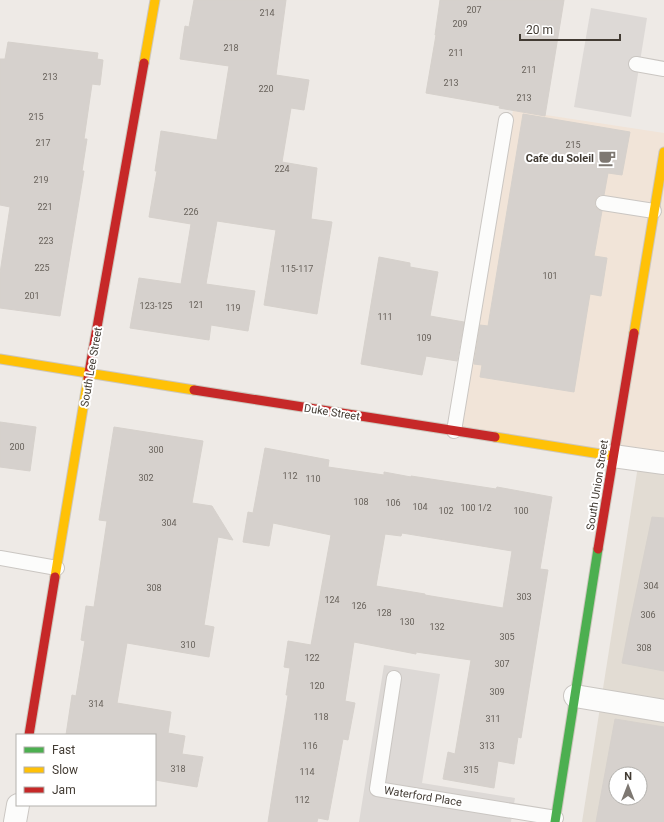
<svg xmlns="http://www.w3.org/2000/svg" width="664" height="822" font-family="Roboto,sans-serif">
<rect width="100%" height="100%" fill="#eeeae6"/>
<path fill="#e2dcd3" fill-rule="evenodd" d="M638,466L664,470V822H582ZM616,774H640V798H616Z"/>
<polygon fill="#f1e4d8" points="513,110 664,133 664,470 458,428"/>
<g fill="#ddd9d6">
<polygon points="591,8 647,18 631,117 574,107"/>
<polygon points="384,665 440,674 422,783 515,798 511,822 359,822"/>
</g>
<g fill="#d6d1cd" stroke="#d6d1cc" fill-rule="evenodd">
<polygon points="194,0 286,0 276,75 309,80 304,110 291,108 282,162 317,168 311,219 332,222 317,314 264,305 276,230 217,221 206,284 255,291 248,331 211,325 209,340 130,328 139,278 181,284 191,224 149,217 157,171 155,171 161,131 217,140 229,66 180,59 185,26 189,27"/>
<polygon points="440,0 564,0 545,116 499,108 500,106 426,93 436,35 435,35"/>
<polygon points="8,42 98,53 97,59 103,60 100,85 92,84 84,139 87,139 82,171 84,171 60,316 0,308 0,273 10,207 0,205 0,59 5,59"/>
<polygon points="523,114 630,132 622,175 608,173 604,195 600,195 596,198 595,201 595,206 598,210 602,211 594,256 607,258 601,296 590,294 574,392 480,377 482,365 474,364 480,325 488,326"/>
<polygon points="379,257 410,263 410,267 438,272 430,316 464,322 457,361 426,356 422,375 361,364"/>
<polygon points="0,422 36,427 30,471 0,467"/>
<polygon points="114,427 203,441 192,503 212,506 233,540 218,537 204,625 214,627 209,657 127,643 117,703 171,712 168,733 185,736 182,754 203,757 197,787 155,780 155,735 66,735 72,695 76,696 85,641 81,640 86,606 94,607 107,521 99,520"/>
<path d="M265,448L329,460L328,467L384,475V472L411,477V476L496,489L497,487L552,497L540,569L548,570L521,738L518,737L514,764L498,761L494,788L443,779L448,752L455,754L471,660L416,652V654L354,642L345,701L355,703L348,740L343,739L328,820L318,818L317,822H268L288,695H286L290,668L284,667L288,641L311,645L331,535L273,523L269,546L243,542L248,512L253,513ZM402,533L512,551L503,608L425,595V594L376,586L385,534L401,536Z"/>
<polygon points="652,517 664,518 664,671 622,663 629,627"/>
<path d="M615,719L664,727V822H596ZM616,774H640V798H616Z"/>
</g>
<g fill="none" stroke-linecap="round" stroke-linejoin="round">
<g stroke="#cac6c2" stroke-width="16">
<g id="lane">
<polyline points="636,64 664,69"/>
<polyline points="603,203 654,211"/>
<polyline points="454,431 506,120"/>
<polyline points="0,558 57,568"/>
<polyline points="394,678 377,789 556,818"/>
</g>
</g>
<g stroke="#cac6c2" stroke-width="24">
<g id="street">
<polyline points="613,456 664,463"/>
<polyline points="575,696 664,711"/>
<polyline points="15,822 18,805"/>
</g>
</g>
<g stroke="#cdc7bd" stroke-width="11">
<polyline id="fast" points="555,822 598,549"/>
</g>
<g stroke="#cdc7bd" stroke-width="11">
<g id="slow">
<polyline points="144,63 155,0"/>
<polyline points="634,333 664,152"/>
<polyline points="0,359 194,390"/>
<polyline points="495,437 613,456"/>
<polyline points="55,577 88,378"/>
</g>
</g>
<g stroke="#cdc7bd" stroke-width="11">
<g id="jam">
<polyline points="88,378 144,63"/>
<polyline points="194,390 495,437"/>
<polyline points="598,549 634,333"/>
<polyline points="29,735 55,577"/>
</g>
</g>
<use href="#lane" stroke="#fcfcfb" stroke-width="14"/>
<use href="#street" stroke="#fcfcfb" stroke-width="22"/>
<use href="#fast" stroke="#4caf50" stroke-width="9"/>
<use href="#slow" stroke="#ffc107" stroke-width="9"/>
<use href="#jam" stroke="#c62828" stroke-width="9"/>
</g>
<defs>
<g id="cafe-bare" transform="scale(1.38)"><path d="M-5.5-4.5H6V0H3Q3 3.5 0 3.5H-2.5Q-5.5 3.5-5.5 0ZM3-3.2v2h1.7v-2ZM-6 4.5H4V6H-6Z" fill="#7e7872" stroke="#fff" stroke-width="2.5" paint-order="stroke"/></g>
</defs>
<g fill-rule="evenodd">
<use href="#cafe-bare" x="607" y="158"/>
</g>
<g text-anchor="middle" stroke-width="4" stroke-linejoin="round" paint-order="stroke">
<g font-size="9" fill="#68625b">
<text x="474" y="13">207</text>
<text x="267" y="16">214</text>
<text x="460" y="27">209</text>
<text x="231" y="51">218</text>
<text x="456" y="56">211</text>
<text x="529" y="73">211</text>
<text x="50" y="80">213</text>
<text x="451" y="86">213</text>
<text x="266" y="92">220</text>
<text x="524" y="101">213</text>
<text x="36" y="120">215</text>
<text x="43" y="146">217</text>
<text x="573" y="148">215</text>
<text x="282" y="172">224</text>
<text x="41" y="183">219</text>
<text x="45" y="210">221</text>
<text x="191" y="215">226</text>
<text x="46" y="244">223</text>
<text x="42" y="271">225</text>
<text x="297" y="272">115-117</text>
<text x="550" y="279">101</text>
<text x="32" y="299">201</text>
<text x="196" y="308">121</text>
<text x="156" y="309">123-125</text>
<text x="233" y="311">119</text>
<text x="385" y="320">111</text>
<text x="424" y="341">109</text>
<text x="17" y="450">200</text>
<text x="156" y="453">300</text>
<text x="290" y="479">112</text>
<text x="146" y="481">302</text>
<text x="313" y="482">110</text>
<text x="361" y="505">108</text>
<text x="393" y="506">106</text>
<text x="420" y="510">104</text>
<text x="476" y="511">100 1/2</text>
<text x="446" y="514">102</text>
<text x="521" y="514">100</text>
<text x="169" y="526">304</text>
<text x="651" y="589">304</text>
<text x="154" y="591">308</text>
<text x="524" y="600">303</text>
<text x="332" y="603">124</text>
<text x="359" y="609">126</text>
<text x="384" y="616">128</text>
<text x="648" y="618">306</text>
<text x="407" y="625">130</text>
<text x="437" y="630">132</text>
<text x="507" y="640">305</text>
<text x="188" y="648">310</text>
<text x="644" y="651">308</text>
<text x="312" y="661">122</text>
<text x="502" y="667">307</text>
<text x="317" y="689">120</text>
<text x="497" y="695">309</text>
<text x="96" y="707">314</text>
<text x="321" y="720">118</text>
<text x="493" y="722">311</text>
<text x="310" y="749">116</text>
<text x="487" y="749">313</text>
<text x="178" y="772">318</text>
<text x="471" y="773">315</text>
<text x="307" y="775">114</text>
<text x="302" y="803">112</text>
</g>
<g font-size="11" font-weight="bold" fill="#423b33" stroke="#fff" text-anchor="end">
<text x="594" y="162">Cafe du Soleil</text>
</g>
<g font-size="11" fill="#423b33" stroke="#fff">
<text transform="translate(91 367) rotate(-80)" y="4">South Lee Street</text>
<text transform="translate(332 412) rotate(9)" y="4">Duke Street</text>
<text transform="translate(597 485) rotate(-81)" y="4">South Union Street</text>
<text transform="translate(423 796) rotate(9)" y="4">Waterford Place</text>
</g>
</g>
<rect x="16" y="734" width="140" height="72" fill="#ffffff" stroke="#b3b1ad"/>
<rect x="24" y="747" width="20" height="6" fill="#4caf50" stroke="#b3b1ad"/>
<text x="52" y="754" font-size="12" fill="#423b33">Fast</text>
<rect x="24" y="767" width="20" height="6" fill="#ffc107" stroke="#b3b1ad"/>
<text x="52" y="774" font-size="12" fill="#423b33">Slow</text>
<rect x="24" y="787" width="20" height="6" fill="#c62828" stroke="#b3b1ad"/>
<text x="52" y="794" font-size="12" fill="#423b33">Jam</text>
<g transform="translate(628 786)"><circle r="19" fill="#ffffff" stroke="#b3b1ad"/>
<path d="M0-3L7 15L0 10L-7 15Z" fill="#7e7872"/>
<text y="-6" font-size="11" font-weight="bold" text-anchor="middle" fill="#423b33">N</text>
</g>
<path d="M520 34v6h100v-6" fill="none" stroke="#423b33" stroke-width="2"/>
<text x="526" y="34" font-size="12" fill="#423b33" stroke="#ffffff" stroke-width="3" paint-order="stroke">20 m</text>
</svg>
